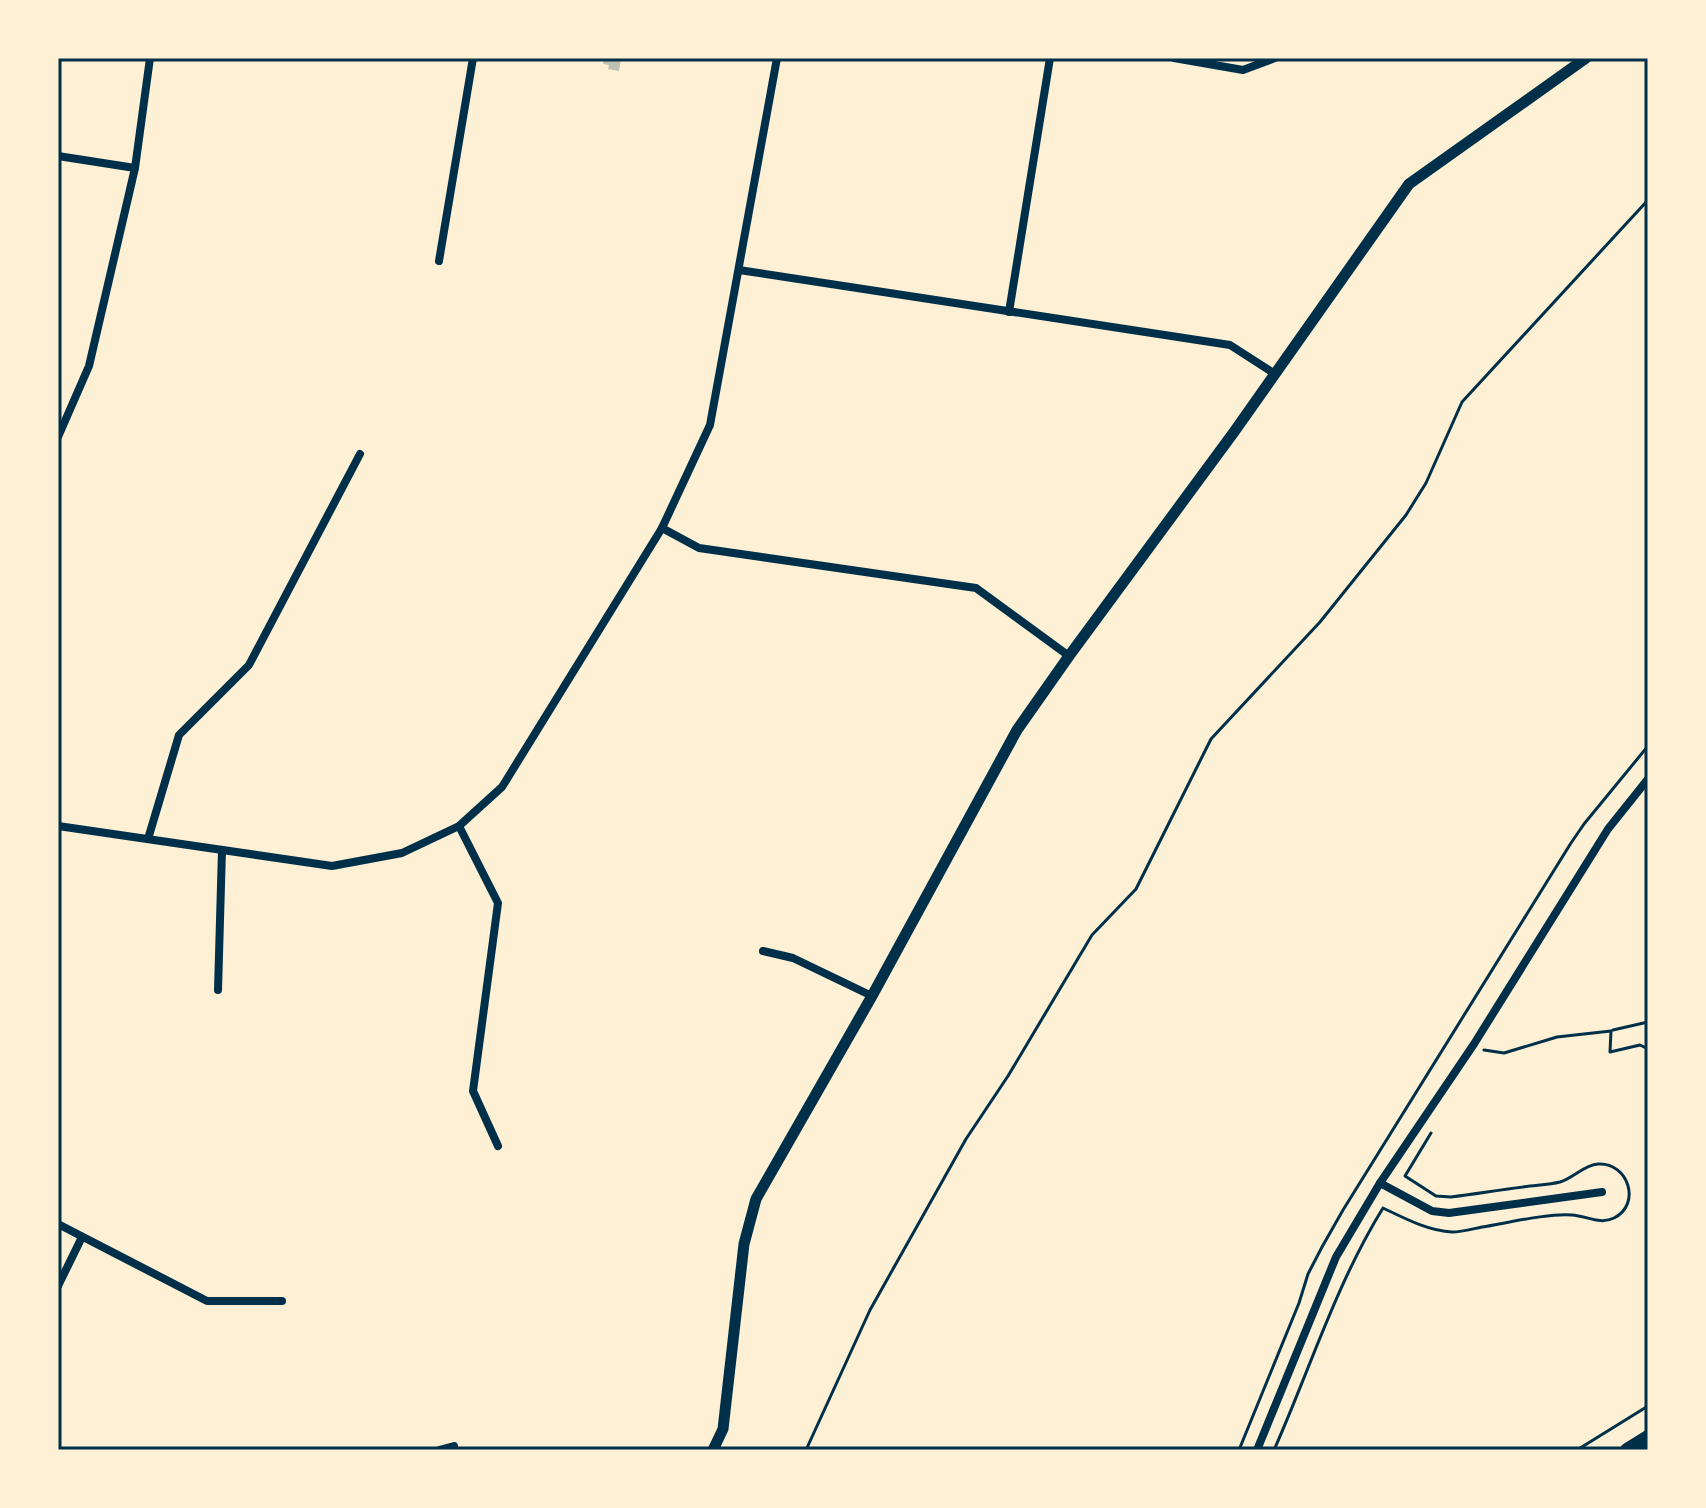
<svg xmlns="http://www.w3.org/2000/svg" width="1706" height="1508" font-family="Cabin,sans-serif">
<rect width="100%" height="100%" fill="#fdf0d5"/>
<polygon fill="#bec0b2" points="604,58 621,58 619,71 608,69 609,65 603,64"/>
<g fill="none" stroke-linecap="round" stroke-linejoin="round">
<g stroke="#003049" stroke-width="3">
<polyline points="1613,1030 1648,1022"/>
<polyline points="1484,1050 1504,1053 1557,1037 1611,1031 1610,1052 1640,1045 1648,1049"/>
<polyline points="806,1450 870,1310 966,1139 1008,1076 1092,935 1136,889 1211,739 1320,622 1406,515 1426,483 1462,402 1648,200"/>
<polyline points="1239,1450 1299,1303 1308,1274 1322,1247 1343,1210 1571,843 1584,824 1648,746"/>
<path d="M1274,1450C1310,1369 1336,1284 1383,1208C1404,1218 1428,1231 1452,1232C1462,1232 1472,1229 1482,1227C1507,1223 1549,1213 1572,1215C1587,1216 1600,1225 1614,1218C1642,1204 1628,1162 1598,1164C1584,1165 1573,1178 1560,1182C1548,1185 1535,1185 1523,1187C1499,1190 1475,1194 1451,1197L1436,1196L1405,1176L1431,1133"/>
<polyline points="1577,1450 1648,1406"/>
</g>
<g stroke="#003049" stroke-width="8">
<polyline points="1174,58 1243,70 1275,58"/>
<polyline points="58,156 135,168"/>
<polyline points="439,261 473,58"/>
<polyline points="739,270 1230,345 1275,374"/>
<polyline points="1009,312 1050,58"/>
<polyline points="58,437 89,366 135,168 150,58"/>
<polyline points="662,528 699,548 976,588 1069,656"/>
<polyline points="58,826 332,866 402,853 459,826 502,787 662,528 710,425 777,58"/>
<polyline points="459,826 498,903 473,1091 498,1146"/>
<polyline points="148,839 179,735 249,665 360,454"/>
<polyline points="763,951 793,958 872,996"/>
<polyline points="218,990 222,850"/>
<polyline points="1380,1183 1432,1211 1449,1213 1602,1192"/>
<polyline points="58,1224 207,1301 282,1301"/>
<polyline points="58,1286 82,1237"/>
<polyline points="439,1450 454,1446"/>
<polyline points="1257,1450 1336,1257 1380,1183 1474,1044 1608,829 1648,779"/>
</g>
<polyline stroke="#003049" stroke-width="11" points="713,1450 723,1429 744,1244 756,1199 872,996 1017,730 1069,656 1234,432 1409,184 1586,58"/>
<polyline stroke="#003049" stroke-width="14" points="1627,1450 1648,1437"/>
</g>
<rect width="1706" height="1508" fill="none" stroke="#fdf0d5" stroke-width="120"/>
<rect x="60" y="60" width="1586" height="1388" fill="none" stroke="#003049" stroke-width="3"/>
</svg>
